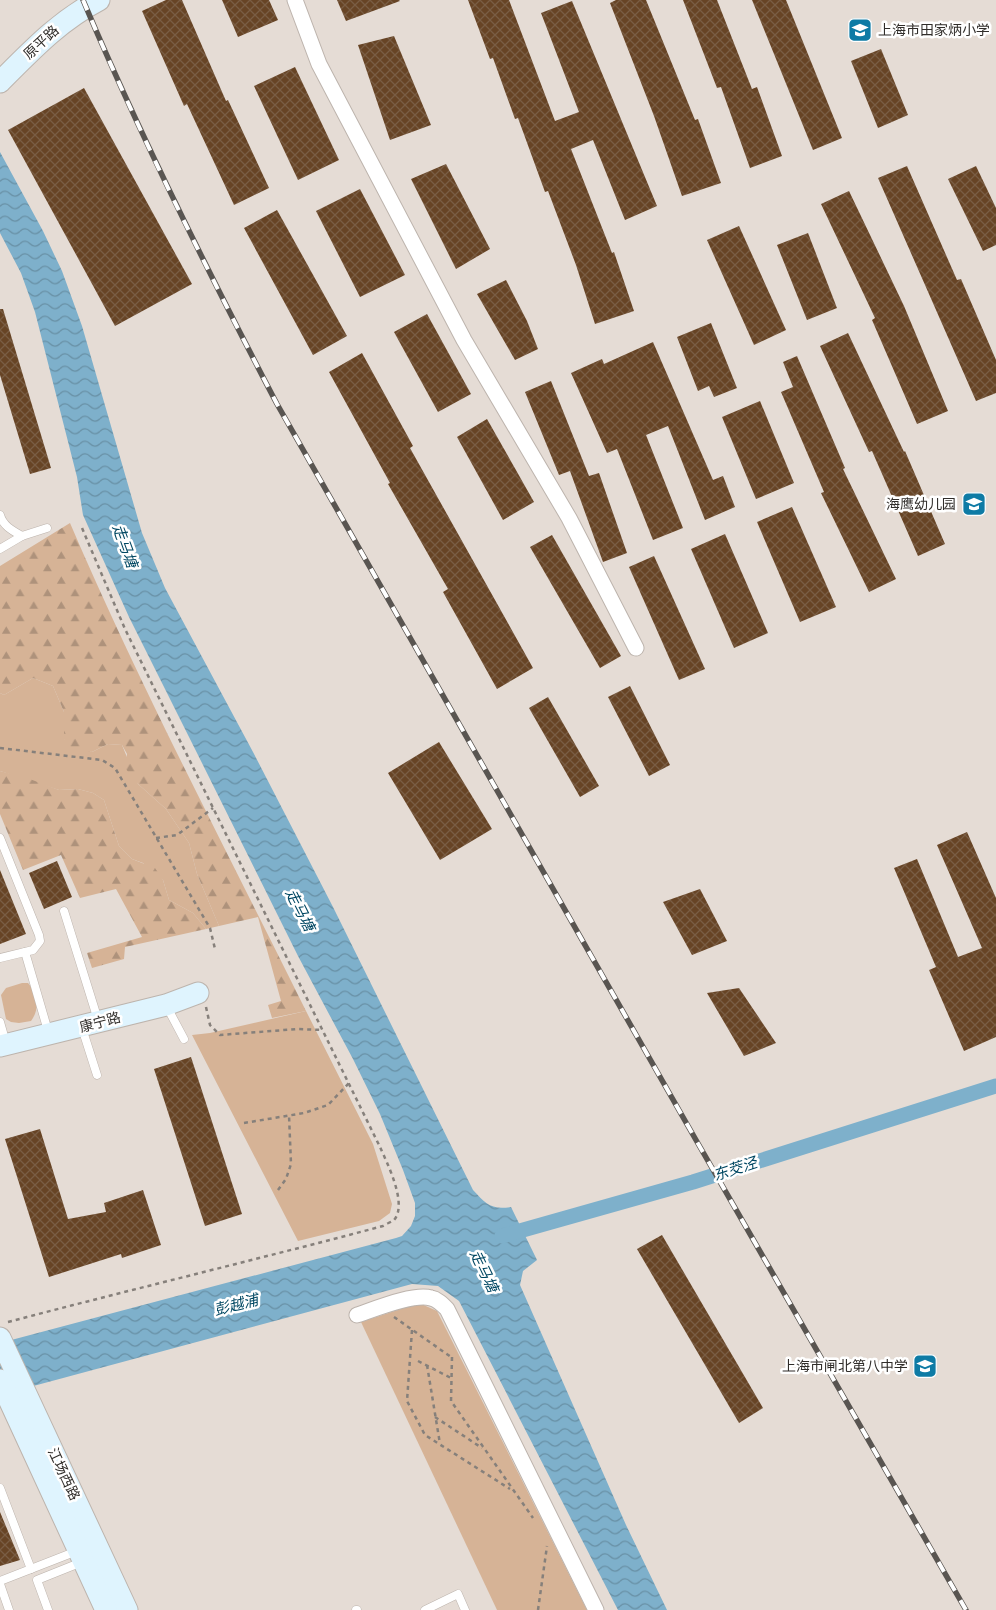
<svg xmlns="http://www.w3.org/2000/svg" width="996" height="1610" font-family="Helvetica,'Noto Sans SC',sans-serif">
<defs>
<pattern id="forest-firs" width="22" height="20" patternUnits="userSpaceOnUse" patternTransform="scale(1.25)"><rect width="22" height="20" fill="#d6b396"/><path d="M5 1l3.5 6h-7zM16 11l3.5 6h-7z" fill="#ae927b"/></pattern>
<pattern id="water-waves" width="16" height="10" patternUnits="userSpaceOnUse" patternTransform="scale(1.25)"><rect width="16" height="10" fill="#7eb0cb"/><path d="M0 5q4-4 8 0t8 0" fill="none" stroke="#6890a5"/></pattern>
<pattern id="building-cross-hatch" width="8" height="8" patternUnits="userSpaceOnUse" patternTransform="scale(1.25)"><rect width="8" height="8" fill="#674425"/><path d="M0 0l8 8M0 8l8-8" fill="none" stroke="#795d44"/></pattern>
</defs>
<rect width="100%" height="100%" fill="#e5dcd5"/>
<g fill="#d6b396">
<polygon points="33,678 53,686 64,712 64,739 92,752 108,744 122,745 138,784 166,809 189,843 197,874 219,926 206,929 193,913 169,900 163,880 143,863 132,859 119,846 104,800 93,793 78,789 59,790 0,771 0,693 4,695"/>
<path d="M22,983H28C38,994 40,1009 31,1021L19,1023L11,1022L6,1019L1,995L6,988Z"/>
<polygon points="306,1011 373,1144 392,1204 390,1213 379,1221 298,1241 192,1035 210,1033"/>
<polygon points="419,1303 437,1311 587,1610 497,1610 361,1322"/>
</g>
<g fill="url(#forest-firs)">
<path d="M70,523C141,689 226,849 306,1011L272,1018L268,1005L281,1001L258,917L219,926L197,874L189,843L166,809L138,784L125,768L127,754L122,745L108,744L92,752L68,747L64,739V712L53,686L33,678L4,695L0,693V566Z"/>
<polygon points="0,771 27,778 59,790 78,789 93,793 104,800 119,846 132,859 155,868 163,880 169,900 193,913 206,929 125,947 124,959 92,968 87,953 142,937 116,889 80,898 61,855 23,870 0,814"/>
</g>
<path fill="url(#water-waves)" d="M0,152L43,231L62,271L82,326L142,533L165,588L253,752L333,907L473,1190C486,1204 491,1210 511,1207L537,1260L523,1271L520,1285L626,1525L667,1610H618L459,1301L438,1286L412,1284L0,1395V1343L396,1238L402,1236L411,1226L415,1216V1203L403,1170L380,1114L353,1059L298,956L198,755L129,617L83,515L77,477L35,312L21,273L0,233Z"/>
<g fill="none" stroke-linecap="round" stroke-linejoin="round">
<polyline stroke="#7eb0cb" stroke-width="15" points="502,1236 693,1182 996,1086"/>
</g>
<g fill="url(#building-cross-hatch)">
<polygon points="166,0 182,0 226,101 228,100 269,188 234,205 187,104 184,106 142,11"/>
<polygon points="222,0 269,0 278,20 238,37"/>
<polygon points="337,0 399,0 400,1 346,21"/>
<polygon points="468,0 509,0 555,121 579,112 541,13 572,1 657,206 625,220 593,140 571,149 612,253 614,252 634,311 595,324 576,265 548,191 545,192 518,118 515,119 493,58 490,59"/>
<polygon points="616,0 646,0 695,120 698,119 721,183 682,196 654,116 610,3"/>
<polygon points="683,0 717,0 752,89 757,87 782,156 750,168 721,87 717,88"/>
<polygon points="752,0 786,0 842,138 813,150"/>
<polygon points="394,36 431,125 390,140 358,45"/>
<polygon points="881,49 908,115 878,128 851,61"/>
<polygon points="295,67 339,160 298,180 254,86"/>
<polygon points="84,88 192,284 115,326 8,130"/>
<polygon points="446,164 490,249 456,269 411,179"/>
<polygon points="907,166 957,280 961,279 996,360 996,393 976,401 878,178"/>
<polygon points="976,166 996,208 996,245 983,251 948,179"/>
<polygon points="360,189 405,275 360,297 316,211"/>
<polygon points="849,191 904,306 948,411 917,424 872,320 875,318 821,204"/>
<polygon points="277,210 347,336 313,355 244,228"/>
<polygon points="739,226 786,330 754,345 707,240"/>
<polygon points="808,233 837,308 807,320 777,245"/>
<polygon points="506,280 527,321 538,349 515,360 477,294"/>
<polygon points="0,309 3,309 51,468 30,474 0,375"/>
<polygon points="427,314 471,394 438,412 394,332"/>
<polygon points="711,323 737,388 714,397 709,386 698,391 677,337"/>
<polygon points="848,333 904,452 905,451 945,544 918,556 872,451 869,452 820,346"/>
<polygon points="653,342 713,480 723,476 735,507 705,520 668,426 646,435 683,528 653,540 617,449 607,453 571,373 602,359 604,364"/>
<polygon points="362,353 413,446 410,448 533,668 497,689 443,592 448,589 388,484 390,483 329,372"/>
<polygon points="797,356 845,468 843,469 896,579 869,592 821,493 824,492 781,392 793,387 783,362"/>
<polygon points="551,381 589,476 599,473 627,553 603,562 570,471 559,475 525,392"/>
<polygon points="760,401 794,483 756,499 722,417"/>
<polygon points="487,419 534,502 503,520 457,437"/>
<polygon points="792,507 836,607 800,622 757,522"/>
<polygon points="725,534 768,633 734,648 691,549"/>
<polygon points="552,535 621,656 600,668 530,547"/>
<polygon points="654,556 705,669 679,680 629,567"/>
<polygon points="630,686 670,765 649,776 608,697"/>
<polygon points="548,697 599,786 580,797 529,708"/>
<polygon points="439,742 492,829 440,860 388,773"/>
<polygon points="967,832 996,898 996,1037 964,1051 929,970 936,967 894,868 917,859 958,957 982,948 937,845"/>
<polygon points="57,861 72,897 44,909 29,873"/>
<polygon points="0,870 26,934 0,944"/>
<polygon points="700,889 727,941 692,955 663,902"/>
<polygon points="739,988 776,1043 744,1056 707,993"/>
<polygon points="191,1057 242,1214 205,1226 154,1069"/>
<polygon points="40,1129 68,1219 106,1212 104,1203 143,1190 161,1245 122,1258 121,1254 49,1277 5,1139"/>
<polygon points="662,1235 763,1408 739,1423 637,1249"/>
<polygon points="0,1512 20,1560 0,1566"/>
</g>
<g fill="none" stroke-linecap="round" stroke-linejoin="round">
<g stroke="#bdb4ad" stroke-width="9">
<g id="lane">
<path d="M0,515C3,526 13,531 22,536L47,528"/>
<polyline points="0,549 22,536"/>
<polyline points="0,838 39,935 40,941 33,950 0,958"/>
<polyline points="64,911 98,1020"/>
<polyline points="25,952 48,1031"/>
<polyline points="167,1007 184,1039"/>
<polyline points="0,1022 6,1043"/>
<polyline points="82,1028 97,1075"/>
<polyline points="0,1488 31,1569"/>
<polyline points="0,1581 77,1551"/>
<polyline points="0,1584 9,1610"/>
<polyline points="48,1610 37,1580 82,1562"/>
<polyline points="356,1610 357,1610"/>
<polyline points="425,1610 458,1594 465,1610"/>
</g>
</g>
<g stroke="#bdb4ad" stroke-width="17">
<g id="street">
<polyline points="295,0 319,64 464,340 569,518 636,648"/>
<path d="M357,1315C375,1309 414,1293 431,1298C437,1299 442,1304 447,1309L596,1610"/>
</g>
</g>
<g stroke="#bdb4ad" stroke-width="23">
<g id="secondary">
<path d="M0,82C32,50 59,21 99,0"/>
<polyline points="0,1046 166,1005 198,993"/>
<polyline points="0,1338 127,1610"/>
<polyline points="0,1380 106,1610"/>
</g>
</g>
<g stroke="#86807b" stroke-width="2.5" stroke-dasharray="4 4" stroke-linecap="butt">
<polyline points="0,748 102,760 115,768 210,928 215,949"/>
<polyline points="156,838 177,835 213,808"/>
<polyline points="206,1007 210,1025 220,1035 297,1029 323,1030"/>
<polyline points="244,1123 304,1113 328,1105 349,1083"/>
<polyline points="278,1190 286,1179 291,1164 289,1115"/>
<polyline points="394,1317 451,1357"/>
<path d="M8,1322C133,1289 259,1259 383,1226C386,1224 391,1222 394,1220C408,1204 387,1163 380,1147L125,629L82,528"/>
<polyline points="412,1330 407,1401 425,1435 510,1489"/>
<polyline points="452,1357 451,1401 533,1518"/>
<polyline points="418,1361 451,1378"/>
<polyline points="427,1365 440,1444"/>
<polyline points="435,1417 482,1448"/>
<polyline points="538,1610 547,1546"/>
</g>
<use href="#lane" stroke="#fff" stroke-width="8"/>
<use href="#street" stroke="#fff" stroke-width="15"/>
<use href="#secondary" stroke="#dff4fe" stroke-width="21"/>
<g stroke="#595551" stroke-width="5.5">
<path id="rail" d="M83,0C141,138 208,272 277,404L696,1140L966,1610"/>
</g>
<use href="#rail" stroke="#fff" stroke-width="4" stroke-dasharray="11" stroke-linecap="butt"/>
</g>
<defs>
<g id="school-square" transform="scale(1.25)"><rect x="-9" y="-9" width="18" height="18" rx="4" fill="#0e7ba5" stroke="#fff"/><path d="M0-5L7-2L0 1L-7-2ZM-4 1L0 2.5L4 1V4Q0 6-4 4Z" fill="#fff"/></g>
</defs>
<g fill-rule="evenodd">
<use href="#school-square" x="860" y="30"/>
<use href="#school-square" x="974" y="504"/>
<use href="#school-square" x="925" y="1366"/>
</g>
<g text-anchor="middle" stroke-width="5" stroke-linejoin="round" paint-order="stroke">
<g font-size="14" fill="#302d2a" stroke="#fff" text-anchor="end">
<text x="878" y="35" text-anchor="start">上海市田家炳小学</text>
<text x="956" y="509">海鹰幼儿园</text>
<text x="908" y="1371">上海市闸北第八中学</text>
</g>
<g font-size="14" fill="#302d2a" stroke="#fff">
<text transform="translate(41 42) rotate(-43)" y="5">原平路</text>
<text transform="translate(100 1022) rotate(-15)" y="5">康宁路</text>
<text transform="translate(64 1474) rotate(65)" y="5">江场西路</text>
</g>
<g font-size="15" font-style="italic" fill="#004762" stroke="#fff">
<text transform="translate(125 546) rotate(70)" y="5">走马塘</text>
<text transform="translate(300 910) rotate(63)" y="5">走马塘</text>
<text transform="translate(735 1169) rotate(-18)" y="5">东茭泾</text>
<text transform="translate(484 1271) rotate(64)" y="5">走马塘</text>
<text transform="translate(236 1305) rotate(-14)" y="5">彭越浦</text>
</g>
</g>
</svg>
